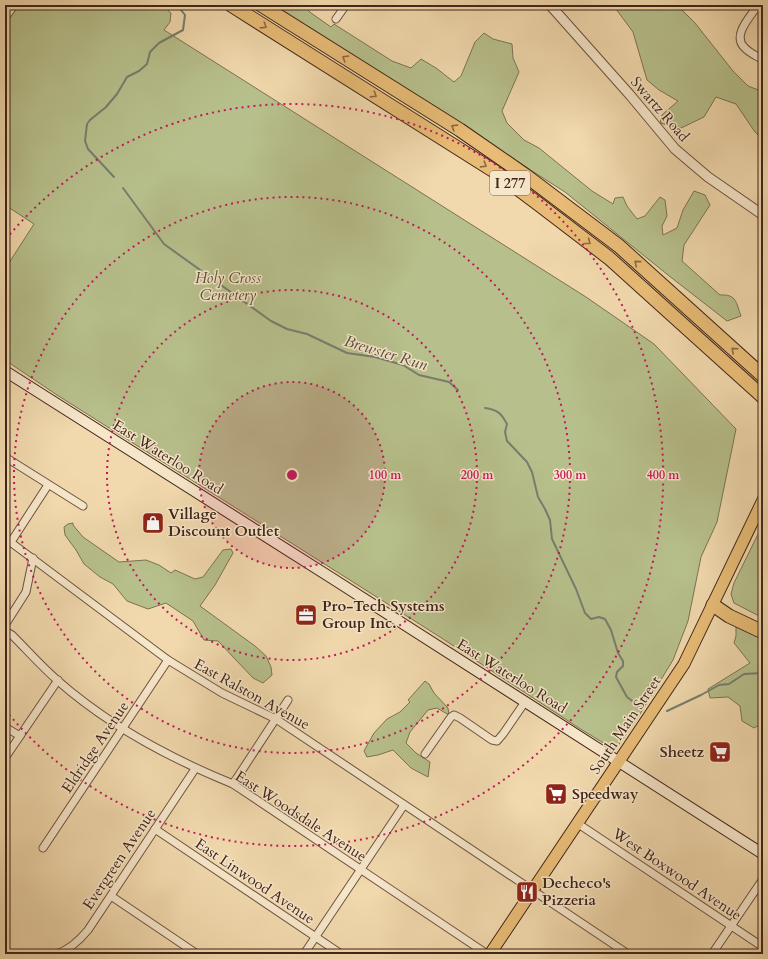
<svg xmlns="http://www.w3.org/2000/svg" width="768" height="959" font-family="Cardo,serif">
<rect width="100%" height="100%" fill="#f1d9ad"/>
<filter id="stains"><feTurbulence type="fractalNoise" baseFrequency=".005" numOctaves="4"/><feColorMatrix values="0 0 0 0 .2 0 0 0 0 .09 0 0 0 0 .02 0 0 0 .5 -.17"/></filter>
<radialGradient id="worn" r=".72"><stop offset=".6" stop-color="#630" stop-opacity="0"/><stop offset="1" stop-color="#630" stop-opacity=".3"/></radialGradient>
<g fill="#b7c08c" stroke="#7c7252">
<polygon points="17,5 162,5 171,13 170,22 164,30 586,297 654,344 736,429 717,522 701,557 688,621 673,660 640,714 615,750 579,728 440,637 57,395 5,360 5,269 34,224 5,205 5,24"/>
<path d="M272,5H303L311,13L331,27L334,24L392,61L411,68L421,59L436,68L454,82L461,76L475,42L484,33L493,39L512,44L513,58L519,72L502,111L507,123L524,140L539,148L592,191L613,204L615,198L623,197L627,206L637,219L645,216L660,197L665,200L667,216L662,226L663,235L677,228L683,210L694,191L705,195L710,205L684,245L682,261L720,295C737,294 736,303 741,316L727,321L668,275L565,192Z"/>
<polygon points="613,5 677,5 695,23 733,71 748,86 761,91 763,94 763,140 755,132 736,104 716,97 704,117 681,128 660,123 662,115 678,101 659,90 647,80 633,32"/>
<polygon points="73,523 73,525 83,537 119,562 146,560 159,565 171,573 175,570 195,579 203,577 223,550 231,549 233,553 215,585 200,606 255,646 266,656 271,667 272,675 263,683 253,678 218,641 204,640 193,621 166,603 148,609 127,601 113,584 100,577 84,564 76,550 65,535 64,527 68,524"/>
<polygon points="763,524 763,618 734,603 731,594 734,583"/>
<polygon points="736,626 763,634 763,723 754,728 742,721 740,706 728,697 710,698 708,689 750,663 734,643 736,636"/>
<polygon points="425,681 429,684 434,693 448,708 449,715 437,708 428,710 410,732 406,743 416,753 430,762 428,777 411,768 393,750 378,755 367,757 364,751 374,733 387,719 400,712 410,702 408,700"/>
</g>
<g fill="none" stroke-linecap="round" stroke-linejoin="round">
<g stroke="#777e6e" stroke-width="2">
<polyline points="114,177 88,149 85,141 87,124 90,120 106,107 117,94 127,77 139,71 147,64 150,52 159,43 183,30 185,15 177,5"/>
<polyline points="123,188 164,244 271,321 287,329 307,334 347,353 375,357 403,365 419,375 449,382 458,390"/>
<path d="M485,408C498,410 501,413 507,424L505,432L507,441L527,462L532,472L538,497L545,509L550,520L552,539L576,589L585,613L591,619L599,617L605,619L611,630L618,653L623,661V666L617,672L616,677L627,697L639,706"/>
<polyline points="667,711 701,695 719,685 729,684 744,674 763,673"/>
</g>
<g stroke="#6d523e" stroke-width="9">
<g id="minor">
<path d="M758,5C751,16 732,35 744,47C749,53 757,56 763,60"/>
<polyline points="336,19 346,5"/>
<polyline points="5,457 83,506"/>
<polyline points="5,538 168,660 222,693 276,719 628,954"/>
<polyline points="11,542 48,485"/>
<polyline points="5,625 26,592 33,558"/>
<path d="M5,631L12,635C27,650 41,666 57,680C109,726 169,758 233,784L487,954"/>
<polyline points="5,727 20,736"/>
<polyline points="425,754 451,717 454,715 460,718 492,740 497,741 503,734 525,702"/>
<polyline points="5,758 58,680"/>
<polyline points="233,784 288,700"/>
<polyline points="577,823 763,947"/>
<polyline points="155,829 341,954"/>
<polyline points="43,848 168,660"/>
<polyline points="111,896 197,954"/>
<path d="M56,954C69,950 79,941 88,930L195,769"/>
<polyline points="304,954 404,805"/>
<polyline points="712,954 763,879"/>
</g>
</g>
<g stroke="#6d523e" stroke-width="11">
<g id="tertiary">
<polyline points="550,5 630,95 675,149 708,177 763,215"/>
<polyline points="5,16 13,5"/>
</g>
</g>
<g stroke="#412519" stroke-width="12">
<polyline id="secondary" points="5,371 330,577 763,854"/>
</g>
<g stroke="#412519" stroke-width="13">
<polyline id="primary" points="490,954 684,664 763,500"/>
</g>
<g stroke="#412519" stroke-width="15">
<g id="motorway">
<polyline points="231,5 494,171 537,203 609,258 763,397"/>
<polyline points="261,5 460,130 525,175 619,246 763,376"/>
<polyline points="713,605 729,616 763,632"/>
</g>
</g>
<use href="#minor" stroke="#f6e6ca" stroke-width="7"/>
<use href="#tertiary" stroke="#f6e6ca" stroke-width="9"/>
<use href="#secondary" stroke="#f6e6ca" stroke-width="10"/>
<use href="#primary" stroke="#e8bc76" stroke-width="11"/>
<use href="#motorway" stroke="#e8bc76" stroke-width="13"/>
</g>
<defs><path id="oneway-chevron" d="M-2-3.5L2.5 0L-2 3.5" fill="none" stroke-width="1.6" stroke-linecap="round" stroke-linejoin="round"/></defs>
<g stroke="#8c6943">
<use href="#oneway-chevron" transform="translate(264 26) rotate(32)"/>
<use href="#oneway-chevron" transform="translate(345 58) rotate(-148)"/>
<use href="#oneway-chevron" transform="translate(374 95) rotate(32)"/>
<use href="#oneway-chevron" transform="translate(454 127) rotate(-148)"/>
<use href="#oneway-chevron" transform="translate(484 165) rotate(32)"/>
<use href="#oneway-chevron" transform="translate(588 242) rotate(38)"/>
<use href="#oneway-chevron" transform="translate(637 263) rotate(-139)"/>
<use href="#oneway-chevron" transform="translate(734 350) rotate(-138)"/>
</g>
<circle cx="292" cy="475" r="93" fill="#c2185b" fill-opacity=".12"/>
<g fill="none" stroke="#c2185b" stroke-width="2" stroke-dasharray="2 4">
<circle cx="292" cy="475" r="93"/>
<circle cx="292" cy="475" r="185"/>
<circle cx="292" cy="475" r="278"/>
<path d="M6 239A371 371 0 1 1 6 711"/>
</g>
<defs>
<g id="shop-square" transform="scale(1.15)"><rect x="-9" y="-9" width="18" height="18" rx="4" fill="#8f2418" stroke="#f6e6ca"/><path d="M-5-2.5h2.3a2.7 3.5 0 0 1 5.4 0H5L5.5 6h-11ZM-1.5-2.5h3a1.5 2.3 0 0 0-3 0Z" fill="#fff"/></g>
<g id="office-square" transform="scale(1.15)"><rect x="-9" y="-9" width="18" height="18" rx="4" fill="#8f2418" stroke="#f6e6ca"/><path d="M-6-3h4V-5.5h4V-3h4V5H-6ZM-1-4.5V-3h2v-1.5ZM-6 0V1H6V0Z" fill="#fff"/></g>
<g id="supermarket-square" transform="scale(1.15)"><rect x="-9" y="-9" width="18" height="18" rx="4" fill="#8f2418" stroke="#f6e6ca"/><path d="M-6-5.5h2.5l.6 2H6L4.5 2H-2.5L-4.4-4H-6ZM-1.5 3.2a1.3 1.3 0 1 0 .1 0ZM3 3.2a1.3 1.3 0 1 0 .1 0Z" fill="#fff"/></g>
<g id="restaurant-square" transform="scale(1.15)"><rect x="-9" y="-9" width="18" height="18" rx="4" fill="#8f2418" stroke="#f6e6ca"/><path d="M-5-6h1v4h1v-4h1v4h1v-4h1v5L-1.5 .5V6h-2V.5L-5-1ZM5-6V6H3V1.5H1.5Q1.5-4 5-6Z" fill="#fff"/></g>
</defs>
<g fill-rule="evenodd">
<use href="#shop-square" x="153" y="523"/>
<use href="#office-square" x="306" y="615"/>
<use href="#supermarket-square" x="720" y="752"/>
<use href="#supermarket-square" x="556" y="794"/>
<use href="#restaurant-square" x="527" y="892"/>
</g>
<g text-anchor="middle" stroke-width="3" stroke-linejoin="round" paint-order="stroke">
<rect fill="#f6e6ca" stroke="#775f4e" stroke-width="1" x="490" y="171" width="40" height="24" rx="3"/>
<g font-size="14" font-weight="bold" fill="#412519">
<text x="510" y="188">I 277</text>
</g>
<g font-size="15" fill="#412519" stroke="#f6e6ca">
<text transform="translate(660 109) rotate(49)" y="5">Swartz Road</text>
<text transform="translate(168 457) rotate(32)" y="5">East Waterloo Road</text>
<text transform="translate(512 676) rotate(32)" y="5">East Waterloo Road</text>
<text transform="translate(252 694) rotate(29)" y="5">East Ralston Avenue</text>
<text transform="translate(625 725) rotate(-56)" y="5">South Main Street</text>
<text transform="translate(95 747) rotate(-56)" y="5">Eldridge Avenue</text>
<text transform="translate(301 816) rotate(33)" y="5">East Woodsdale Avenue</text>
<text transform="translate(119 859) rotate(-56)" y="5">Evergreen Avenue</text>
<text transform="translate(677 874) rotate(34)" y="5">West Boxwood Avenue</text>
<text transform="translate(255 881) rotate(34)" y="5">East Linwood Avenue</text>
</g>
<g font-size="15" font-style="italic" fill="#5e4c36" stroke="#f6e6ca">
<text x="228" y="283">Holy Cross<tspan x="228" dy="17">Cemetery</tspan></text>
</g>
<g font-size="15" font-weight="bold" fill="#412519" stroke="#f6e6ca" text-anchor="start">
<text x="168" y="519">Village<tspan x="168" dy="17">Discount Outlet</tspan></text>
<text x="322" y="611">Pro-Tech Systems<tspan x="322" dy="17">Group Inc.</tspan></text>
<text x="704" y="757" text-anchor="end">Sheetz</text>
<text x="572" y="799">Speedway</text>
<text x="542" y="888">Decheco's<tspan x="542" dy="17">Pizzeria</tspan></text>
</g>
<g font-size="16" font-style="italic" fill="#584a3c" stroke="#f6e6ca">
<text transform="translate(386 352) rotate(17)" y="6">Brewster Run</text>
</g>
</g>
<circle cx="292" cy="475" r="6" fill="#c2185b" stroke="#f6e6ca" stroke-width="2"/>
<g font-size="12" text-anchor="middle" font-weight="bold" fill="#c2185b" stroke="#f6e6ca" stroke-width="3" stroke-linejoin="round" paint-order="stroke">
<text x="385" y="479">100 m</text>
<text x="477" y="479">200 m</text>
<text x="570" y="479">300 m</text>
<text x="663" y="479">400 m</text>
</g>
<rect width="768" height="959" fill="none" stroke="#f1d9ad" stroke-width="20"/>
<rect x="6" y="6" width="756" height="947" fill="none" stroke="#412519" stroke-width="2"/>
<rect x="10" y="10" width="748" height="939" fill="none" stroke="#412519"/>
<rect width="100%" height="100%" filter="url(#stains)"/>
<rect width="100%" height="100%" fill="url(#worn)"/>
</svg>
